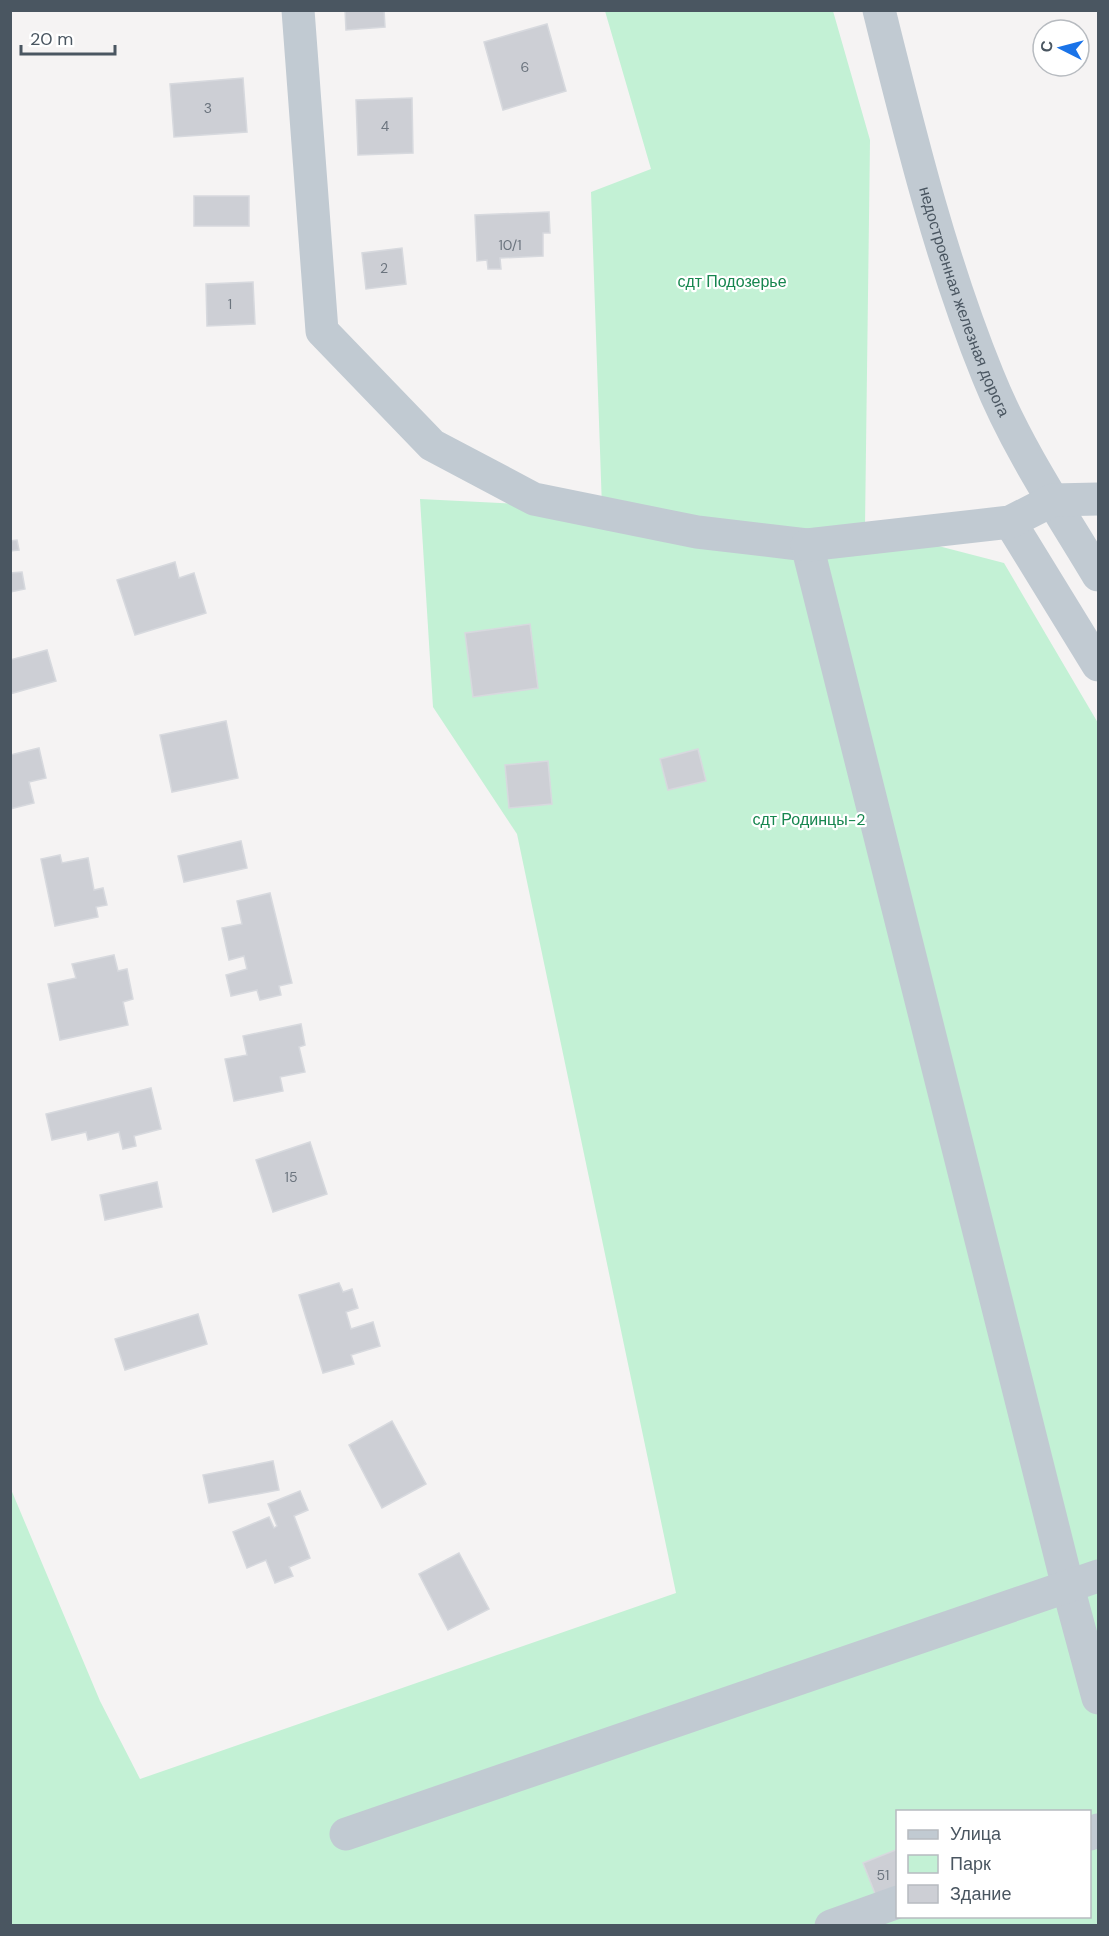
<svg xmlns="http://www.w3.org/2000/svg" width="1109" height="1936" font-family="'DM Sans',sans-serif">
<rect width="100%" height="100%" fill="#f5f3f3"/>
<path fill="#c3f1d5" fill-rule="evenodd" d="M605,11H833L870,140L865,527L1004,563L1098,723V1925H11L10,1487L100,1701L140,1779L676,1593L517,834L433,707L420,499L602,508L591,192L651,169ZM898,1812H1090V1916H898Z"/>
<g fill="#cdcfd5" stroke="#d7d9de" stroke-width="1.5">
<polygon points="345,10 384,10 385,27 346,30"/>
<polygon points="547,24 566,91 503,110 484,42"/>
<polygon points="243,78 247,132 174,137 170,84"/>
<polygon points="412,98 413,153 358,155 356,100"/>
<rect x="194" y="196" width="55" height="30"/>
<polygon points="549,212 550,233 543,233 543,256 500,258 501,269 488,269 487,260 477,261 475,215"/>
<polygon points="402,248 406,284 366,289 362,253"/>
<polygon points="253,282 255,324 207,326 206,284"/>
<polygon points="17,540 19,550 10,551 10,541"/>
<polygon points="175,562 179,578 194,573 206,613 135,635 117,580"/>
<polygon points="22,572 25,589 10,592 10,573"/>
<polygon points="530,624 538,688 473,697 465,633"/>
<polygon points="47,650 56,681 10,694 10,660"/>
<polygon points="226,721 238,778 172,792 160,735"/>
<polygon points="39,748 46,778 29,782 34,803 10,809 10,755"/>
<polygon points="698,749 706,781 668,790 660,759"/>
<polygon points="548,761 552,804 509,808 505,765"/>
<polygon points="241,841 247,868 184,882 178,856"/>
<polygon points="60,855 62,863 88,858 94,890 103,888 107,905 96,907 98,917 55,926 41,859"/>
<polygon points="270,893 292,983 279,986 281,995 260,1000 257,990 231,996 226,975 247,969 244,956 229,960 222,928 242,924 237,901"/>
<polygon points="114,955 118,971 127,969 133,999 123,1002 128,1025 60,1040 48,984 76,978 72,964"/>
<polygon points="301,1024 305,1045 299,1047 305,1072 280,1077 283,1091 234,1101 225,1059 247,1055 243,1036"/>
<polygon points="151,1088 161,1129 134,1136 136,1146 123,1149 119,1132 88,1140 86,1132 52,1140 46,1114"/>
<polygon points="310,1142 327,1194 273,1212 256,1160"/>
<polygon points="157,1182 162,1207 105,1220 100,1195"/>
<polygon points="339,1283 343,1292 352,1289 358,1308 346,1312 351,1329 373,1322 380,1346 351,1355 354,1364 323,1373 299,1295"/>
<polygon points="198,1314 207,1344 125,1370 115,1339"/>
<polygon points="392,1421 426,1484 382,1508 349,1445"/>
<polygon points="273,1461 279,1490 209,1503 203,1475"/>
<polygon points="300,1491 308,1510 294,1516 310,1558 289,1567 293,1576 275,1583 266,1560 247,1568 233,1532 269,1517 274,1528 277,1526 268,1504"/>
<polygon points="459,1553 489,1609 448,1630 419,1574"/>
<polygon points="898,1849 898,1888 876,1896 863,1863"/>
</g>
<g fill="none" stroke-linecap="round" stroke-linejoin="round">
<g stroke="#c1cad2" stroke-width="33">
<polyline points="298,10 322,331 432,445 534,499 697,532 807,545 1068,1587 1098,1698"/>
<path id="s1" d="M879,10C910,134 940,258 988,376C1016,446 1059,510 1098,575"/>
<polyline points="1010,522 1098,665"/>
<polyline points="807,545 1010,522 1053,500 1098,499"/>
<polyline points="346,1834 1098,1576"/>
<polyline points="1090,1834 1098,1830"/>
<polyline points="831,1926 898,1902"/>
</g>
</g>
<g text-anchor="middle" stroke-width="4.5" stroke-linejoin="round" paint-order="stroke">
<g font-size="14" fill="#6b747e">
<text x="525" y="72">6</text>
<text x="208" y="113">3</text>
<text x="385" y="131">4</text>
<text x="510" y="250">10/1</text>
<text x="384" y="273">2</text>
<text x="230" y="309">1</text>
<text x="291" y="1182">15</text>
<text x="883" y="1880">51</text>
</g>
<g font-size="16" fill="#17864f" stroke="#fff">
<text x="732" y="287">сдт Подозерье</text>
<text x="809" y="825">сдт Родинцы-2</text>
</g>
<g font-size="16" fill="#4a5661" stroke="#fff">
<text dy="6" stroke="none"><textPath href="#s1" startOffset="304">недостроенная железная дорога</textPath></text>
</g>
</g>
<rect width="1109" height="1936" fill="none" stroke="#4a5661" stroke-width="24"/>
<rect x="896" y="1810" width="195" height="108" fill="#ffffff" stroke="#b7bbc0" stroke-width="1.5"/>
<rect x="908" y="1830" width="30" height="9" fill="#c1cad2" stroke="#b7bbc0" stroke-width="1.5"/>
<text x="950" y="1840" font-size="18" fill="#4a5661">Улица</text>
<rect x="908" y="1855" width="30" height="18" fill="#c3f1d5" stroke="#b7bbc0" stroke-width="1.5"/>
<text x="950" y="1870" font-size="18" fill="#4a5661">Парк</text>
<rect x="908" y="1885" width="30" height="18" fill="#cdcfd5" stroke="#b7bbc0" stroke-width="1.5"/>
<text x="950" y="1900" font-size="18" fill="#4a5661">Здание</text>
<g transform="translate(1061 48) rotate(276)"><circle r="28" fill="#ffffff" stroke="#b7bbc0" stroke-width="1.5"/>
<path d="M0-4.5L10 22L0 15L-10 22Z" fill="#1a73e8"/>
<text y="-9" font-size="16" font-weight="bold" text-anchor="middle" fill="#4a5661">С</text>
</g>
<path d="M21 45v9h94v-9" fill="none" stroke="#4a5661" stroke-width="3"/>
<text x="30" y="45" font-size="18" fill="#4a5661" stroke="#ffffff" stroke-width="4.5" paint-order="stroke">20 m</text>
</svg>
